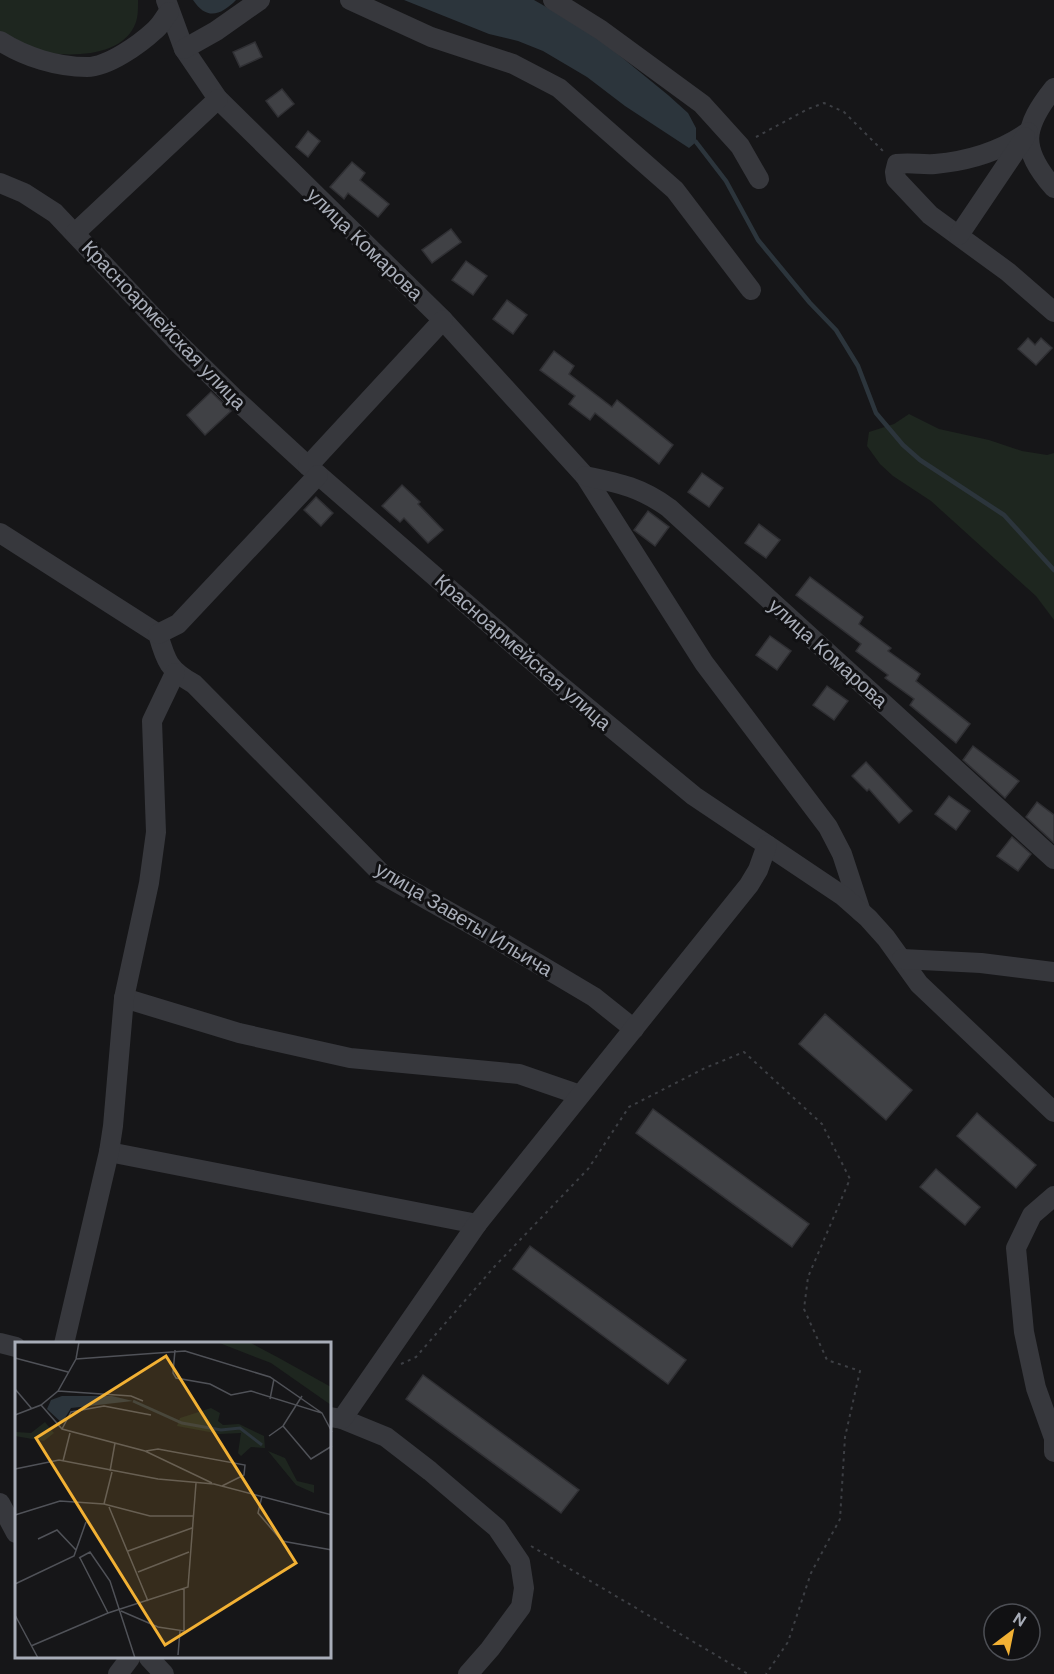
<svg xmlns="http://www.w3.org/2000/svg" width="1054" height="1674" font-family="'DM Sans',sans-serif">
<rect width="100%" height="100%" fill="#161618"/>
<g fill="#1e261f">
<path d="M0,0H138V3C138,9 138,16 136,22C123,59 66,57 35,51C23,48 11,41 0,37Z"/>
<polygon points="909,414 939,429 989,440 1022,451 1047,455 1054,453 1054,620 1036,596 931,501 893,476 880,464 867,446 869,432 894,424"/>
</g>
<g fill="#2c353c">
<path d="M193,0H236C221,15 207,21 193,0Z"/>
<polygon points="404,0 534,0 592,33 668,95 688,113 696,128 696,142 689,148 625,106 587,77 543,51 518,41 489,34"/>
</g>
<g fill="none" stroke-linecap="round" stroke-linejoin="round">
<polyline stroke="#2c353c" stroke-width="4.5" points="696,142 726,181 758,240 810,303 836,330 858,366 876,413 903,445 920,460 1004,515 1054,570"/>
</g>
<g fill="#404145" stroke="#303034" stroke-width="1.5">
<polygon points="255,42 262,57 240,67 233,52"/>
<polygon points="282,89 294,104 278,117 266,101"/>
<polygon points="308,131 320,141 308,157 296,147"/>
<polygon points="352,162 365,173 360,180 389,204 378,217 348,193 344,199 330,187"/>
<polygon points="451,229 461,242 432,263 422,250"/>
<polygon points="466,261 487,276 473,295 452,280"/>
<polygon points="507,300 527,315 513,334 493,319"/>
<polygon points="1028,338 1035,345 1041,338 1052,348 1036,365 1018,349"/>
<polygon points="554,351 574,366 569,374 612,407 617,400 673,445 659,464 595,413 590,420 569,404 575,396 540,370"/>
<polygon points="211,392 231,411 205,435 187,415"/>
<polygon points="702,473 723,488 709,507 688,492"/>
<polygon points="402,485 420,502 418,504 443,530 428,543 404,518 400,522 382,506"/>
<polygon points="316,497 333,513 321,526 304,510"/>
<polygon points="648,511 669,527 655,546 634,530"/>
<polygon points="759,524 780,540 766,558 745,543"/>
<polygon points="810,577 863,617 859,624 891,648 888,651 920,674 916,681 970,724 956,743 910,705 914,699 885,678 888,675 856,651 861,644 796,595"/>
<polygon points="770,636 791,651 777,670 756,655"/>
<polygon points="827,686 848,701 834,720 813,705"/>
<polygon points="973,746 1019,781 1005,798 963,760"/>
<polygon points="866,762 912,811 899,823 869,789 867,791 852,776"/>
<polygon points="949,796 970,811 956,830 935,814"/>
<polygon points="1037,802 1054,815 1054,843 1026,817"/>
<polygon points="1012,837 1031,854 1018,871 997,856"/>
<polygon points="825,1014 912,1090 886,1120 799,1044"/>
<polygon points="653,1109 809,1224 792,1247 636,1133"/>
<polygon points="977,1113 1036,1165 1016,1188 957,1136"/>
<polygon points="936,1169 980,1207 965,1225 920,1187"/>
<polygon points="530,1246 686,1360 668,1384 513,1269"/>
<polygon points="423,1375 579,1490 561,1513 406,1399"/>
</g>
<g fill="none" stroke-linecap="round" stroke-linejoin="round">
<g stroke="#3d3f44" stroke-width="2" stroke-dasharray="3 4.5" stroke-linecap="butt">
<polyline points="756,137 808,109 824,103 844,112 885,153"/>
<polyline points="401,1364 416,1357 495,1266 588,1169 629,1107 705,1068 744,1052 822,1124 850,1179 808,1277 804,1309 827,1360 860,1371 845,1437 840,1519 811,1573 788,1642 766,1674"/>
<polyline points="531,1546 748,1674"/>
</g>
<g stroke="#37383d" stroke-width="20">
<polyline points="166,0 184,49 218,99 443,320 585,476 704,663 828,827 842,854 861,912"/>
<polyline points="350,0 431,37 513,64 559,88 675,190 751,290"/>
<polyline points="553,0 601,30 702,104 740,146 759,179"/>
<path d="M0,41C25,57 57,67 87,67C108,67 140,44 155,30C161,25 164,18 169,12"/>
<polyline points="184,49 216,31 260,0"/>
<path d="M1054,88C1023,127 1019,148 1054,188"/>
<path d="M1028,132C1001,151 968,161 935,164C922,165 910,162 897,164L895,172L896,179L930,215L1008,272L1054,312"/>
<polyline points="0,183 24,193 55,213 176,341 233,397 308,466 561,686 694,796 843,896 868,918 886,938 919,984 1054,1112"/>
<polyline points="75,233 218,99"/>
<polyline points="959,235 1025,137"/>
<polyline points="308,466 443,320"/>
<path d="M585,476C619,483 640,487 669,508L1054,859"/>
<path d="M0,533L158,634C166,662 169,670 194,684L382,874L483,931L594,997L634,1029"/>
<polyline points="158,634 178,624 318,475"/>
<polyline points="902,959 981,963 1054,972"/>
<polyline points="124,998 239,1033 350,1058 519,1074 580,1095"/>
<polyline points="109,1152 477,1224"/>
<polyline points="1054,1196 1032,1215 1016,1248 1024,1332 1036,1388 1054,1438 1054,1452"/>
<polyline points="0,1343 16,1347"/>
<polyline points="64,1344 109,1152 113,1126 124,998 149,883 156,832 152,721 175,673"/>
<polyline points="330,1417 342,1419 386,1437 430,1471 497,1528 520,1562 524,1588 521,1607 490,1649 468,1674"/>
<polyline points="342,1419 477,1224 749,885 758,870 767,845"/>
<polyline points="0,1503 16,1533"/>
<polyline points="149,1658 164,1674"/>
<polyline points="118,1674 130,1658"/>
</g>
</g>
<g text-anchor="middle" stroke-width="6" stroke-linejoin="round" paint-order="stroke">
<g font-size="20" fill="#a8adb8" stroke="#111113">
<text transform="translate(365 244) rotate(44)" y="7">улица Комарова</text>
<text transform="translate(164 325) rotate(46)" y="7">Красноармейская улица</text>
<text transform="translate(523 652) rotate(41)" y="7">Красноармейская улица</text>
<text transform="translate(828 653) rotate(42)" y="7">улица Комарова</text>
<text transform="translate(464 919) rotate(31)" y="7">улица Заветы Ильича</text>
</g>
</g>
<g transform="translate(15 1342)">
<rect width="316" height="316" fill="#161618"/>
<path d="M202,0H234L264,16L316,45V63L256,21ZM196,66L205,71L203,79L208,83L224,82L249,94L250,106L236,105L226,114L223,111L226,91L205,92L162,84L165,76ZM30,80L39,91L29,99L0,94L1,90L16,91ZM253,109L270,116L282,139L299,143V151L281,143Z" fill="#1e261f"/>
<path d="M47,54H97L118,59L56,66L47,81L32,67L36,58Z" fill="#2c353c"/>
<path fill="none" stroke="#2c353c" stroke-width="3" d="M118,59L167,81L206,88L225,86L247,103"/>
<path fill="none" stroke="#505258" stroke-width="1.5" d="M160,8L158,31L161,36L195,42L216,53L236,49L307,71L317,90M0,16L53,30M61,17L170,9L255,35L307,71M0,47L17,67M43,49L116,54L128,59M255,57L259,37M26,63L47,87L130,109L197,141M0,73L26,63L43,49L61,17L64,0M268,84L296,117L317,104M47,87L56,70L89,64L136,73M254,94L268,84L287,54M131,109L143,107L230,123L229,133L207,144M48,119L55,91M0,127L44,118L143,137L199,142L317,173M95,129L100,101M247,154L243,171L267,199L317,208M89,162L97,130M94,165L133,259M0,173L45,159L89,162L135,174H179M23,197L42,188L61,208M113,209L177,186M64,216L75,210L95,239L120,316M65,216L93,271M123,230L174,210M0,242L59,214L71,180M106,269L143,285L169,289V246M0,273L23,316M16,304L93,271L173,245L181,141M163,313L165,289"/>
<path fill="#f2b134" fill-opacity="0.15" stroke="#f2b134" stroke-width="3" d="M151,14L281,221L150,303L21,96Z"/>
<rect width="316" height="316" fill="none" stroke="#a8adb8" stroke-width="3"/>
</g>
<g transform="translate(1012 1632) rotate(32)"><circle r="28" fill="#111113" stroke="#4d4f55" stroke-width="1.5"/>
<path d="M0-4.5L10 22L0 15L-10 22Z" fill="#f2b134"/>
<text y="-9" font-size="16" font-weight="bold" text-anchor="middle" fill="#a8adb8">N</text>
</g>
</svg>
